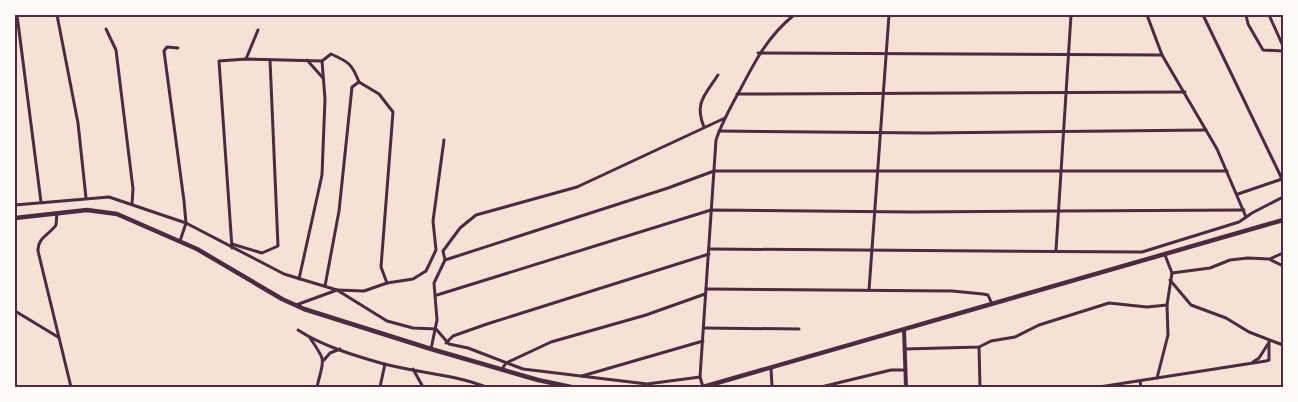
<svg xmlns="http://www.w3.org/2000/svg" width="1298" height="402" font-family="Ubuntu,sans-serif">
<rect width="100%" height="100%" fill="#f7e1d7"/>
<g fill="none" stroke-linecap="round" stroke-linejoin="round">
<g stroke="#4a2c40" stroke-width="3">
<polyline points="17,15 41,202"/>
<polyline points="57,15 78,123 86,198"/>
<polyline points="1147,15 1162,55 1217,149 1246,217"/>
<polyline points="1203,15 1283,181"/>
<polyline points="1246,15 1248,24 1263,50 1283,51"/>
<polyline points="1269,15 1283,46"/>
<polyline points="106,29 116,50 133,189 132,204"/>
<polyline points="178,48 167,47 164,51 184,201 186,223 180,241"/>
<polyline points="758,53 1162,55"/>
<polyline points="246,59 258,30"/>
<polyline points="307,60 323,78"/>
<polyline points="737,94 1185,92"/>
<path d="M704,127C694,103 705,95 718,75"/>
<polyline points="719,131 926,133 1206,130"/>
<polyline points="1238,194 1282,179"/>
<polyline points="15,205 109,197 186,223 284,274 337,290 387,321 413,328 436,329 449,344 468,348 523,369 647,384 700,377"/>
<path d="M57,213L56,225C50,234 37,238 38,251L71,387"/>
<polyline points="232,244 262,253 278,246 270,60"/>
<polyline points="232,248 219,61 246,59 322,61"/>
<polyline points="709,249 1142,252 1239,222 1252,213 1283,197"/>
<polyline points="1056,250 1071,15"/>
<polyline points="1270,259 1283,253"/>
<polyline points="445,260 668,188 714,171 1227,171"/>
<polyline points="1172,273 1210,268 1230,260 1248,258 1269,259 1283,266"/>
<path d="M299,279L322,175L325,99L322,61L331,54C349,62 352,64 359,82"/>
<polyline points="1170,280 1191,305 1226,318 1249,332 1283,345"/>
<polyline points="325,286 339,211 352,87 359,82 379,94 393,112 381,267 387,283"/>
<polyline points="706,289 952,291 983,294 988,295 992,304"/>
<polyline points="869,290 889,15"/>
<polyline points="437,295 711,210 912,212 1244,210"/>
<polyline points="296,305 337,290 364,291 387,283 413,279 426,271 436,250 433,221 444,140"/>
<polyline points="15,311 58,337"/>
<polyline points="704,328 799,329"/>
<path d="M298,330C322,346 356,356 384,364C418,373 453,374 486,387"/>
<path d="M310,338C327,363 324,357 317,387"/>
<polyline points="446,343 453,336 487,324 709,254"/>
<polyline points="979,347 980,387"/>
<polyline points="431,349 437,320 434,283 445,260 443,251 460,228 476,215 577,187 725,118"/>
<polyline points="905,349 979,347 991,341 1015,337 1039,325 1109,303 1147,307 1167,305"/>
<polyline points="324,360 330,353 340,349"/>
<polyline points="1253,362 1259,358 1268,344"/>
<polyline points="771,368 772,387"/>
<polyline points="413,369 423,387"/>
<polyline points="502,369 506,363 551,342 646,315 705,294"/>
<polyline points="582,376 703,341"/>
<polyline points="1157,378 1168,335 1167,305 1172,273 1165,255"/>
<polyline points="1140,381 1141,387"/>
<polyline points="380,387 385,364"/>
<path d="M703,387L700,377L716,140C722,122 731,106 740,90C755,61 768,36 794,15"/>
<polyline points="821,387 891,370 905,370"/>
<polyline points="1099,387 1266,361 1269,360 1269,341"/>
</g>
<polyline stroke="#4a2c40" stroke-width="4" points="904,330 906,387"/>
<g stroke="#4a2c40" stroke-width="4.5">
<polyline points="15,218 87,210 117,214 197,249 282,299 304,309 431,349 538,380 571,387"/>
<polyline points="703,387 1283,220"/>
</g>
</g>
<rect width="1298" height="402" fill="none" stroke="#fffaf5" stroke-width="32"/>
<rect x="16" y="16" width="1266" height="370" fill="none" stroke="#4a2c40" stroke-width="2"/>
</svg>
